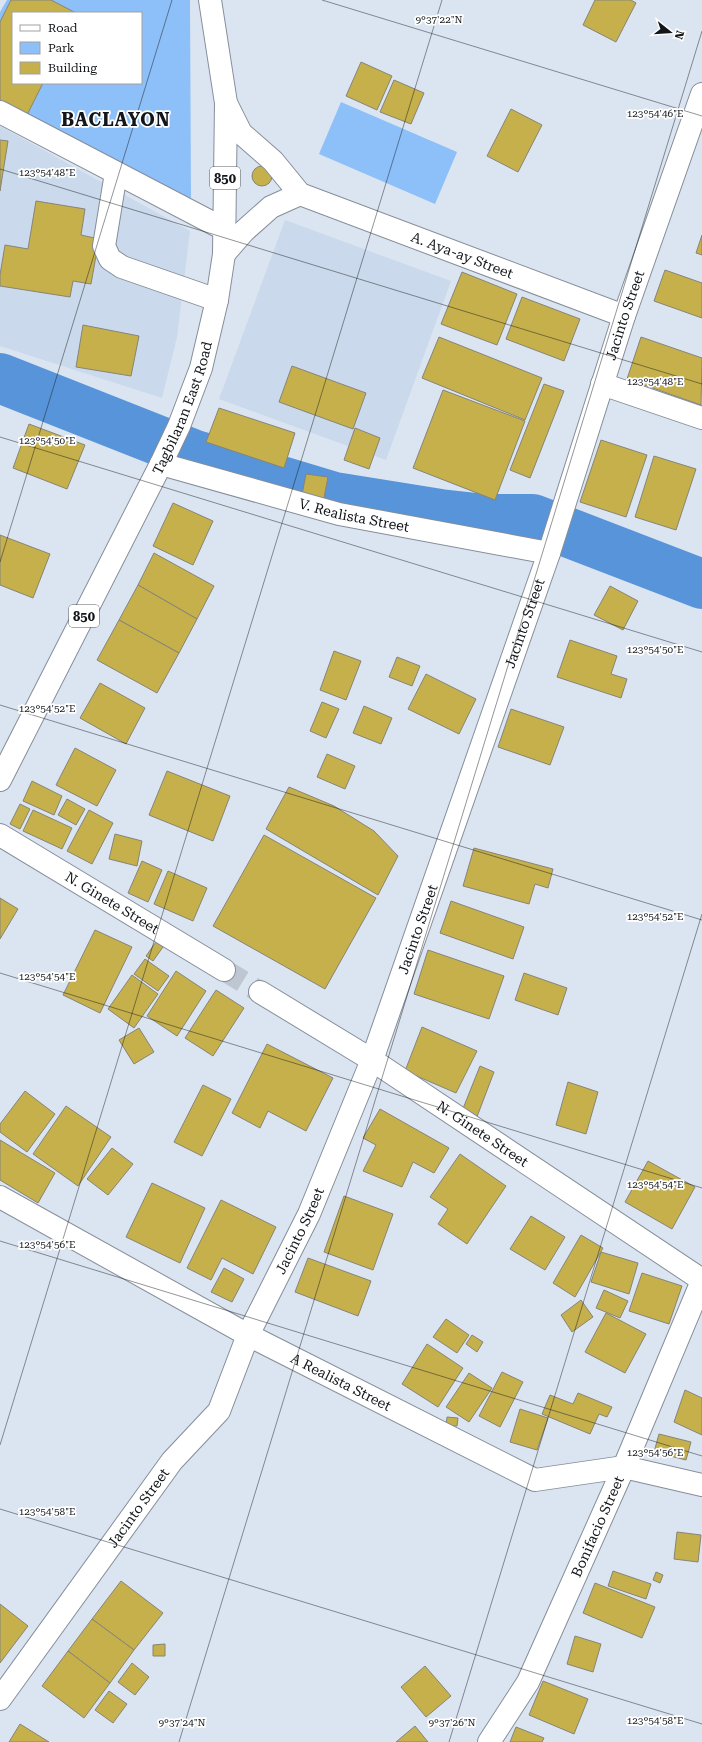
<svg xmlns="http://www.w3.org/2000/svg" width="702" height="1742" font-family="'Roboto Serif',serif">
<rect width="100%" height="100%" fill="#dbe5f1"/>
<g fill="#cad9eb">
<polygon points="0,126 190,231 177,337 162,398 0,346"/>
<polygon points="285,220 451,281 386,460 219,399"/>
</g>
<g fill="#8dbff8" fill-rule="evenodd">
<path d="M7,0H190L191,201L0,105V12ZM13,13H141V83H13Z"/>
<polygon points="341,102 457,152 435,204 319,154"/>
</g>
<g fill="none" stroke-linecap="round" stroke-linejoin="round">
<polyline stroke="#5794d9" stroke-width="50" points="0,378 195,455 334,497 440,514 485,519 533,519 702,584"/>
</g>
<g fill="#c5b04c" stroke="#868477">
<polygon points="11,0 51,0 76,13 13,13 13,83 43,83 27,115 0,101 0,22"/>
<polygon points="595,0 631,0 636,3 616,42 583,25"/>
<polygon points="361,62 392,76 377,110 346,96"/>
<polygon points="394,80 424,93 411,124 380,112"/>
<polygon points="511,109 542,125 518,172 487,156"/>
<polygon points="0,140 8,141 0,191"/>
<circle cx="262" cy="176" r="10"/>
<polygon points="36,201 85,209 81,235 99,239 91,284 73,281 70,297 0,286 0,275 5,245 28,249"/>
<polygon points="702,235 702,255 696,253"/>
<polygon points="665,270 702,283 702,318 654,301"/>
<polygon points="462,272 517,294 497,345 441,324"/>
<polygon points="522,297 580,319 564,361 506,339"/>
<polygon points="83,325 139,336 131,376 76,367"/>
<polygon points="439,337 542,378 525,420 422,378"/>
<polygon points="641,337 702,358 701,405 627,379"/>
<polygon points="292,366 366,393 353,429 279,402"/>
<polygon points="544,384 564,391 530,478 510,470"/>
<polygon points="443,390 525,421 495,500 413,468"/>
<polygon points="219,408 295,433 284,468 206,442"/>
<polygon points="29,424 85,445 67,489 13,468"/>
<polygon points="355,428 380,438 369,469 344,460"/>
<polygon points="601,440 647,455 626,517 580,502"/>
<polygon points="654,456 696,469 676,530 635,517"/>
<polygon points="306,474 328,477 324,498 302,495"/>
<polygon points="173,503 213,521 193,565 153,546"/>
<polygon points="0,535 50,554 33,598 0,585"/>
<polygon points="154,553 214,586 197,619 138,585"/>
<polygon points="138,585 197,619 179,653 119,620"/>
<polygon points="610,586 638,601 623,630 594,615"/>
<polygon points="119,620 179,653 157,693 97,660"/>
<polygon points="570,640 617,656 611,674 627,679 621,698 557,677"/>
<polygon points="334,651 361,661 346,700 320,690"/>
<polygon points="397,657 420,666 412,686 389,677"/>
<polygon points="426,674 476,699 459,734 408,709"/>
<polygon points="100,683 145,708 126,744 80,718"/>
<polygon points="322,702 339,709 326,738 310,731"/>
<polygon points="364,706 392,718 381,744 353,733"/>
<polygon points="511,709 564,727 550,765 498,747"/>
<polygon points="75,748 116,770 97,806 56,785"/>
<polygon points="327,754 355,766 345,789 317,777"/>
<polygon points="167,771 230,796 213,841 149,815"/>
<polygon points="32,781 62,796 54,815 23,801"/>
<polygon points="289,787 334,806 374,831 398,856 378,895 266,829"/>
<polygon points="67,799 85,809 76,825 58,815"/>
<polygon points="20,804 30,809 20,829 10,824"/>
<polygon points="33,810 72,828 62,849 23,831"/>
<polygon points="89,810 113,823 92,864 67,851"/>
<polygon points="115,834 142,841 137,866 109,859"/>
<polygon points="264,835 376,898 325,989 213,926"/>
<polygon points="474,848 553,869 548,888 535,884 529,904 463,886"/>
<polygon points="142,861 162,870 148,902 128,893"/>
<polygon points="168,871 207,888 193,921 154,904"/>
<polygon points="0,898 18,909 0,939"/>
<polygon points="451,901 524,927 513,959 440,933"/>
<polygon points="95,930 132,947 100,1013 63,995"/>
<polygon points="156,942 163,947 153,961 146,956"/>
<polygon points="428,950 504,976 489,1019 414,994"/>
<polygon points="145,959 169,976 158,991 134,974"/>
<polygon points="176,971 206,991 177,1036 147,1016"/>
<polygon points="524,973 567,988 558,1015 515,1000"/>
<polygon points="132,975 158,994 134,1028 108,1009"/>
<polygon points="216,990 244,1008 213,1056 185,1038"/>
<polygon points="422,1027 477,1051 456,1093 405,1071"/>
<polygon points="139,1028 154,1052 134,1064 119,1040"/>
<polygon points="267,1044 333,1078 306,1131 268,1111 260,1128 232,1113"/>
<polygon points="480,1066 494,1072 475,1122 460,1116"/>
<polygon points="568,1082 598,1092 586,1134 556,1125"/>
<polygon points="203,1085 231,1099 202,1156 174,1142"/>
<polygon points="25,1091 55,1114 27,1152 0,1132 0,1124"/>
<polygon points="66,1106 111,1137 78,1186 33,1154"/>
<polygon points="380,1109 449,1148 434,1173 413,1162 402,1187 363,1171 376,1145 363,1138"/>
<polygon points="0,1140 55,1173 38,1203 0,1180"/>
<polygon points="112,1148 133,1164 108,1195 87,1179"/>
<polygon points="460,1154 506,1186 467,1244 438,1224 448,1209 430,1197"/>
<polygon points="648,1161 695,1187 672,1229 625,1202"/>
<polygon points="152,1183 205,1208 180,1263 126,1237"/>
<polygon points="344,1196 393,1214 373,1270 324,1252"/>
<polygon points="221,1200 276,1227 253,1274 222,1258 211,1280 187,1268"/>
<polygon points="531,1216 565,1237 545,1270 510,1249"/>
<polygon points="581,1235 603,1248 575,1297 553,1283"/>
<polygon points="601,1252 638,1263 629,1294 591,1282"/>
<polygon points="308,1258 371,1281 358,1316 295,1292"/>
<polygon points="224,1268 244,1279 232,1302 211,1292"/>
<polygon points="642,1273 682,1286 669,1324 629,1311"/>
<polygon points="604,1290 628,1301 620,1318 596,1308"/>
<polygon points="581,1300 593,1317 572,1332 561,1315"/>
<polygon points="606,1313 646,1334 625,1373 585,1352"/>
<polygon points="446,1319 469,1335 457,1353 433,1337"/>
<polygon points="472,1335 483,1342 477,1352 466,1344"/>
<polygon points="427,1344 463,1368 438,1407 402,1384"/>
<polygon points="502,1372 523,1382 500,1427 479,1416"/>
<polygon points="469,1373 492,1388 469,1422 446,1407"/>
<polygon points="685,1390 702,1398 702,1435 674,1422"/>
<polygon points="578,1393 612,1407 607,1417 599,1414 590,1434 542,1414 550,1395 573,1404"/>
<polygon points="520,1409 548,1418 537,1450 510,1442"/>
<polygon points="447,1417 458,1418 457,1426 446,1425"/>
<polygon points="659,1434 691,1442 686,1460 654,1452"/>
<polygon points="677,1532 701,1535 698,1562 674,1559"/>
<polygon points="613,1571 651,1584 646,1599 608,1586"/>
<polygon points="656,1572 663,1575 660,1583 653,1580"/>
<polygon points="121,1581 163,1613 134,1650 92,1619"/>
<polygon points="595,1583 655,1607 642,1638 583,1613"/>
<polygon points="0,1604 28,1626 0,1663"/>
<polygon points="92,1619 134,1650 110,1683 68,1651"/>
<polygon points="575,1636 601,1644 593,1672 567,1664"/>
<polygon points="165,1644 165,1656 153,1656 153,1645"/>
<polygon points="68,1651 110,1683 84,1718 42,1686"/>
<polygon points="132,1663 149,1677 135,1695 118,1682"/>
<polygon points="425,1666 451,1696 426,1717 401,1687"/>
<polygon points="543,1681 588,1699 574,1734 529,1715"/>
<polygon points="109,1691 127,1704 113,1723 95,1710"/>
<polygon points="20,1724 49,1742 9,1742"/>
<polygon points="415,1726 428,1742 396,1742"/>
<polygon points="516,1727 544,1738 542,1742 510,1742"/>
</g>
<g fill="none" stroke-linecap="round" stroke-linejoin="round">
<polyline stroke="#bdc6d1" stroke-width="22" stroke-dasharray="22 11" stroke-linecap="butt" points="224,970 260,992"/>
<g stroke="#858e99" stroke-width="24">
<g id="minor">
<path id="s1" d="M226,103L241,133L273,161L300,194L624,316"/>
<polyline points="0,112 224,229"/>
<polyline points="116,173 104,246 110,259 122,267 217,300"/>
<polyline points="224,254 244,231 271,207 300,194"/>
<polyline points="602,384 702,418"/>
<path id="s2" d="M161,464L339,514L549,553"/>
<path id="s3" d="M0,835L224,970"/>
<path id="s4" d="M260,992L372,1060L702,1280"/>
<path id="s5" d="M0,1197L248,1335L535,1480L624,1467L702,1485"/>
<path id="s6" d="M0,1699L172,1461L219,1411L248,1335L309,1214L372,1060L549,553L624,316L702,94"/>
<path id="s7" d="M489,1742L528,1682L624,1467L702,1281"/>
</g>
</g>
<g stroke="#858e99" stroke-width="24">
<g id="major">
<path id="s8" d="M0,780L161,464L179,426L201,368L217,300L224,254L226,103L210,0"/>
</g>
</g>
<use href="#minor" stroke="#fff" stroke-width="22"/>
<use href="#major" stroke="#fff" stroke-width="22"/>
</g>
<path fill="none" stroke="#121519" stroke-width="1" stroke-opacity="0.45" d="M322,0L702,116M0,169L702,384M0,437L702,652M0,562L172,0M0,705L702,920M0,973L702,1188M0,1241L702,1456M0,1445L442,0M0,1509L702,1724M179,1742L702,31M449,1742L702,914"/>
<g text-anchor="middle" stroke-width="3.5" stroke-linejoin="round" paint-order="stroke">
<g fill="#fff" stroke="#595b5e" stroke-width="1">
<rect x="210" y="167" width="30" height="22" rx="3"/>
<rect x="69" y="605" width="30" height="22" rx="3"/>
</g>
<g font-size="13" font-weight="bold" fill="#121519">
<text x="225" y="183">850</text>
<text x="84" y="621">850</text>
</g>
<g font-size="14" fill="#121519" stroke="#fff">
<text dy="5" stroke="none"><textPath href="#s1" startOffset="292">A. Aya-ay Street</textPath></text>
<text dy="5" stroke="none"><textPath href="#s6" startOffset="1532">Jacinto Street</textPath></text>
<text dy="5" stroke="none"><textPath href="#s8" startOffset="415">Tagbilaran East Road</textPath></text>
<text dy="5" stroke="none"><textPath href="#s2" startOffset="200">V. Realista Street</textPath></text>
<text dy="5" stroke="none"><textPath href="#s6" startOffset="1208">Jacinto Street</textPath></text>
<text dy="5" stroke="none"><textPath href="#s3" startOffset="131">N. Ginete Street</textPath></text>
<text dy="5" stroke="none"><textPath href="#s6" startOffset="884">Jacinto Street</textPath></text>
<text dy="5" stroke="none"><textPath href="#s4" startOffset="264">N. Ginete Street</textPath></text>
<text dy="5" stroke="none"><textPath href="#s6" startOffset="560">Jacinto Street</textPath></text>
<text dy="5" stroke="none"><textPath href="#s5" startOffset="388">A Realista Street</textPath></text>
<text dy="5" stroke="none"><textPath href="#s6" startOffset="236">Jacinto Street</textPath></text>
<text dy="5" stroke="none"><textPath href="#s7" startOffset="242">Bonifacio Street</textPath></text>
</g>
<g font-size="18" font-weight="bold" letter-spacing="1" fill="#121519" stroke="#fff">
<text x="116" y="126">BACLAYON</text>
</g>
</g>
<g font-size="10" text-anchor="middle" fill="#121519" stroke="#fff" stroke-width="3.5" stroke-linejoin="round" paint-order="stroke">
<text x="439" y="23">9°37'22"N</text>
<text x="655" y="117">123°54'46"E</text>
<text x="47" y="176">123°54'48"E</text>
<text x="655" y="385">123°54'48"E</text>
<text x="47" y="444">123°54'50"E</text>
<text x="655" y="653">123°54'50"E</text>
<text x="47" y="712">123°54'52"E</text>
<text x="655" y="920">123°54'52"E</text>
<text x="47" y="980">123°54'54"E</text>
<text x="655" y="1188">123°54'54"E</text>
<text x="47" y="1248">123°54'56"E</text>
<text x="655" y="1456">123°54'56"E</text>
<text x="47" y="1515">123°54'58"E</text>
<text x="655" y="1724">123°54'58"E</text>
<text x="182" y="1726">9°37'24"N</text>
<text x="452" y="1726">9°37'26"N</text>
</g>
<rect x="12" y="12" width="130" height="72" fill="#ffffff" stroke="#a0a1a3"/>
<rect x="20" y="25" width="20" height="6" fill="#ffffff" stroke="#a0a1a3"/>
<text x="48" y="32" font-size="12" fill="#121519">Road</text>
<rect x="20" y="42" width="20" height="12" fill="#8dbff8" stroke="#a0a1a3"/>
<text x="48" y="52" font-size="12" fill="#121519">Park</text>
<rect x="20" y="62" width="20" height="12" fill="#c5b04c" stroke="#a0a1a3"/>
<text x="48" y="72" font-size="12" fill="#121519">Building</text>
<g transform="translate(670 32) rotate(107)" stroke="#ffffff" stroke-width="3" paint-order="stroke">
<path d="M0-3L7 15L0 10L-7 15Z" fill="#121519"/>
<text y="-6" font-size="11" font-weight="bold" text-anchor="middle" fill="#121519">N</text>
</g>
</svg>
